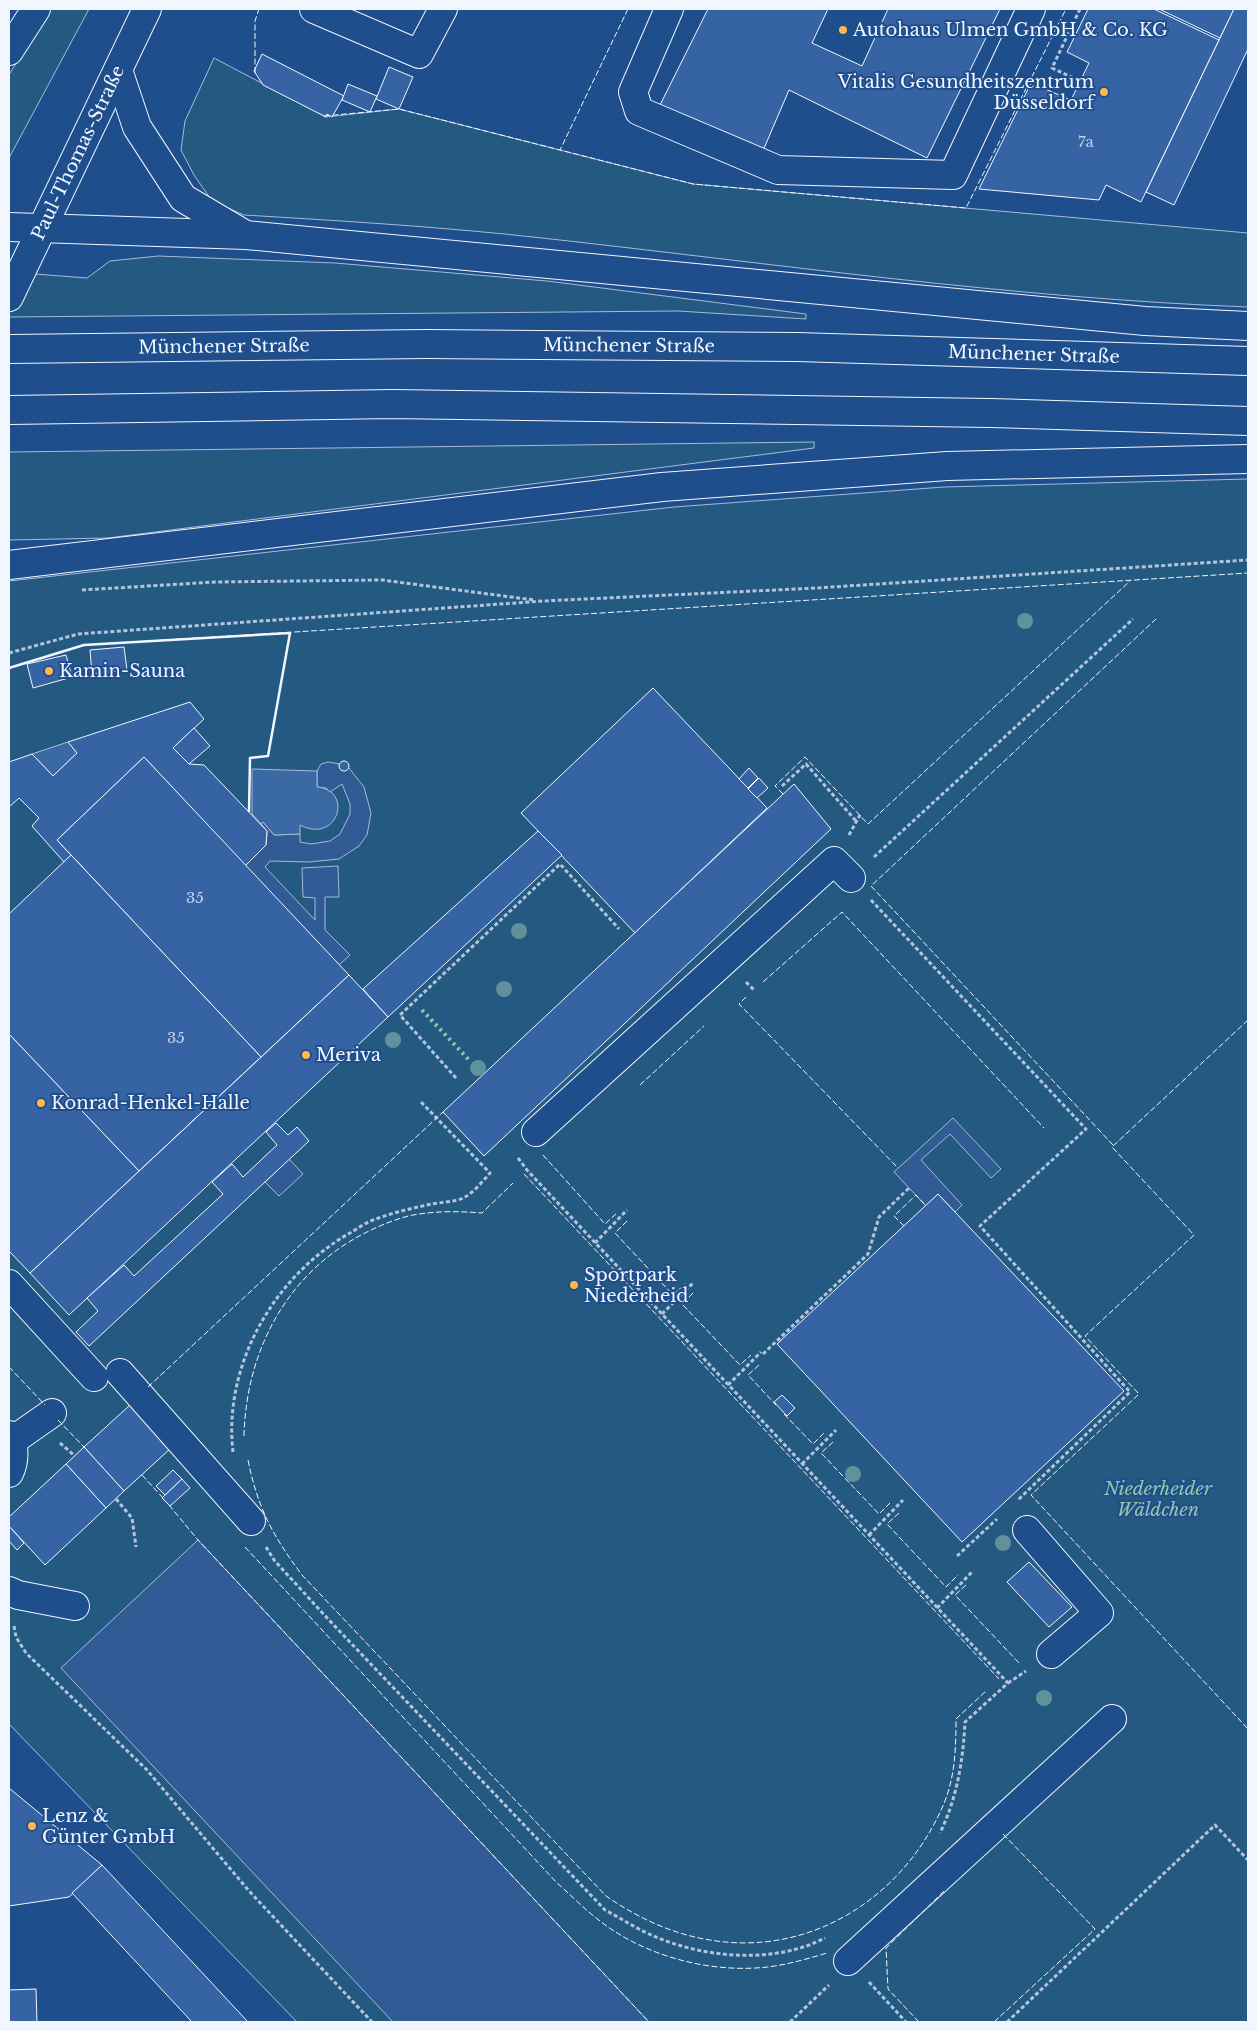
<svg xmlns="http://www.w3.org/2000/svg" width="1257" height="2031" font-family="'Libre Baskerville',serif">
<rect width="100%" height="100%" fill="#1f4e8c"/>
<g fill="#245a82" stroke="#a8bbd7">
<polygon points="49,9 89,9 9,158 9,75"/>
<path d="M214,58L326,117L399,109L693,184L1248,233V307C1012,298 777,264 542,238C444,227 344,221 244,215L212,201L194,175L181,150L185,121Z"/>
<polygon points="158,256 335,263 547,281 806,314 806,319 678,311 9,317 9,272 87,278 110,261"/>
<polygon points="814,442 814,448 108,538 9,540 9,452"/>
<polygon points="1248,479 1248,2022 297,2022 9,1724 9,581 674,507 944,487"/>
</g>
<g fill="#305b95" stroke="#a8bbd7">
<polygon points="328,762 340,764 341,770 349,768 364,787 371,813 367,835 359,846 339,859 309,862 270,861 265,867 315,920 315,898 303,897 302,868 338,866 339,897 325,897 325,930 350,955 339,965 245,866 266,845 267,831 261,824 263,822 274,835 300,834 300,842 311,844 330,841 340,834 350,814 350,804 342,784 330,792 326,788 317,787 317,771 321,764"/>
<polygon points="953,1118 1001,1169 991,1178 950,1134 921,1160 962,1205 955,1212 938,1194 926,1206 894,1172"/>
<polygon points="289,1159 303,1174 279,1196 265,1182"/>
<polygon points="198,1540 649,2022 393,2022 61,1668"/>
</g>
<g fill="#3b69a3" stroke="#a8bbd7">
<polygon points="68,742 77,753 53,776 32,754"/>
<path d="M252,769L317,771V787C354,790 338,845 300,825V834L274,835L263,822L261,824L252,814Z"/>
</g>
<g fill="#3563a3" stroke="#f2f6ff">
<polygon points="708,9 828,9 812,43 862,66 888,9 1000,9 927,158 789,90 762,153 660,105"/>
<polygon points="1088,9 1154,9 1219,40 1141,202 1106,185 1099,200 979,189 1031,83 1071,100 1089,63 1067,52"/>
<polygon points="1159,9 1234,9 1220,38"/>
<polygon points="1234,9 1248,9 1248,49 1174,205 1146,192"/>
<polygon points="262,54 344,96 332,117 327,114 326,117 263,85 254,71"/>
<polygon points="389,67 413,77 399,109 376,99"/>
<polygon points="348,84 377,96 370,112 342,100"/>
<polygon points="124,647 127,670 92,674 90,650"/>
<polygon points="66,655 72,677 33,688 27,664"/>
<polygon points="653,688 767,808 635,933 521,813"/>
<polygon points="190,702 204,719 173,748 189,764 204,765 267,831 266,845 245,866 144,757 57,840 71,855 64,862 32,826 39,818 19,798 9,807 9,762 32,754 53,776 77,753 68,742"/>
<polygon points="194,728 210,746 189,764 173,748"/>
<polygon points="144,757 349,975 261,1057 57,840"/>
<circle cx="344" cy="766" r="5"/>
<polygon points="749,768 758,778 748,788 739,779"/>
<polygon points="759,778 768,788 757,798 748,789"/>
<polygon points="794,784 831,829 484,1156 443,1112"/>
<polygon points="538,831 562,855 388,1017 363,989"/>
<polygon points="71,855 261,1057 139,1171 9,1034 9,914"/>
<polygon points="349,975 388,1017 69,1315 30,1273"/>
<polygon points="9,1034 139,1171 30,1273 9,1251"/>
<polygon points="276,1123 288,1135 297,1127 309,1141 89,1346 76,1332 98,1311 87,1298 124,1265 134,1276 223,1194 212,1182 232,1164 243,1177 277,1145 266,1132"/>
<polygon points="938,1194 1124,1391 962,1542 777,1344"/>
<polygon points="782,1395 795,1408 787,1416 774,1402"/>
<polygon points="130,1405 171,1448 124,1491 84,1447"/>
<polygon points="84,1447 124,1491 106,1508 66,1464"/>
<polygon points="66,1464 106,1508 45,1565 9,1526 9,1517"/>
<polygon points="173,1470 182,1479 165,1495 156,1486"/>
<polygon points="182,1479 190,1488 170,1506 162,1498"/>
<polygon points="9,1526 24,1543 17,1550 9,1541"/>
<polygon points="1029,1562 1072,1607 1049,1627 1007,1582"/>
<polygon points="9,1788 102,1865 69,1897 9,1906"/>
<polygon points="102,1865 248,2022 192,2022 72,1893"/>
<polygon points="36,1989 37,2022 9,2022 9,1990"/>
</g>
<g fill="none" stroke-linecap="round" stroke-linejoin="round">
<g stroke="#f2f6ff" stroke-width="30">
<g id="minor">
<polyline points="314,9 419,54 443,9"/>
<polyline points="669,9 633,92 639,111 778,170 953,175 1031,9"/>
<polyline points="9,51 36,9"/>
<polyline points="536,1132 834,861 851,878"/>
<polyline points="9,1284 94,1377"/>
<polyline points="120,1373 251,1521"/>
<path d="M9,1435C15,1446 15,1461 9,1473"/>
<polyline points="12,1441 52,1413"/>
<polyline points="1027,1530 1099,1613 1051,1654"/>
<polyline points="9,1591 18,1595 75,1606"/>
<polyline points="848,1961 1112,1719"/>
</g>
</g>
<g stroke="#f2f6ff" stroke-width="30">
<g id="major">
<path id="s1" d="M9,297L147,9"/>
</g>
</g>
<g stroke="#f2f6ff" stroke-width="30">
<g id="highway">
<polyline points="118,70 137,127 183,198 242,233"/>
<polyline points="9,227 246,235 1145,321 1248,326"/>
<path id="s2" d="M9,349L427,344L797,347L1248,361"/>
<polyline points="9,410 392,404 990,413 1248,421"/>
<polyline points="9,565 662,487 947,466 1248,459"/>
</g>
</g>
<g stroke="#b3c4dc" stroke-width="3" stroke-dasharray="4 2.5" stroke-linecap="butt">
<polyline points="1080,9 1052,68 1080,81"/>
<polyline points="82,590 215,582 382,580 534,600"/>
<polyline points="9,653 78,634 543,601 817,588 1248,560"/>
<polyline points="782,786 806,764 856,821"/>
<polyline points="849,835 860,815"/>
<polyline points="874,857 1133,619"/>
<polyline points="871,900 1086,1129 980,1226 1130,1392 1018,1500"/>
<polyline points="746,982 754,990"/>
<polyline points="456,1078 400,1015 560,864 619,929"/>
<path d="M518,1158L527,1170L1008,1683L965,1722C963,1761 957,1798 940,1833"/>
<polyline points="595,1243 627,1210"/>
<polyline points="662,1314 694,1282"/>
<polyline points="763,1354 868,1254 879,1217 909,1188"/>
<polyline points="728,1385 761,1352"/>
<polyline points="60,1443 75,1456"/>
<path d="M233,1452C223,1365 274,1276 350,1233C357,1229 365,1223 373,1220C392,1213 412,1208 432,1204C442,1202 457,1202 465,1197C474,1192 483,1181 490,1173L421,1102"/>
<polyline points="802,1464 836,1430"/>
<polyline points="116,1499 132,1518 136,1547"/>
<polyline points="869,1535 903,1500"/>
<path d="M266,1547L274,1560L328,1619L605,1910C620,1918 634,1927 649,1934C701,1958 773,1965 825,1938"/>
<polyline points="957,1556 997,1519"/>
<polyline points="937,1608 972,1572"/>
<polyline points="14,1626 16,1637 26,1653 147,1770 249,1891 372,2022"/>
<polyline points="1008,1683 1026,1671"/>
<polyline points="869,1982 906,2022"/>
<polyline points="790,2022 829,1985"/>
<polyline points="1007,2022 1215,1825 1248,1860"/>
</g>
<use href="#minor" stroke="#1f4e8c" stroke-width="28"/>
<use href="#major" stroke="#1f4e8c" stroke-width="28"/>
<use href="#highway" stroke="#1f4e8c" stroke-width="28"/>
<polyline stroke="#97c8a6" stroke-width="4" stroke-dasharray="2.5 4" stroke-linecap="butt" points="422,1010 469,1060"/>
<g stroke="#f2f6ff" stroke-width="1" stroke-dasharray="6 2.5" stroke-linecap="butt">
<polyline points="628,9 560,150 693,184 966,208 1066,9"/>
<polyline points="255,73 255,21 259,9"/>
<polyline points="324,116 399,109 560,150"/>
<polyline points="9,668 84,645 1248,573"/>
<polyline points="783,794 775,786 805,757 868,824 1130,581"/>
<polyline points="763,982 842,912 1044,1128"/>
<polyline points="746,997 739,1004 898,1168"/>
<polyline points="1248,1020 1112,1147 1194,1235 1085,1336 1139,1394 1031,1495 1248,1729"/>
<polyline points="640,1085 704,1026"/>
<polyline points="1113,1145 871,886 1156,619"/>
<polyline points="543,1155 605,1224 618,1212"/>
<polyline points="524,1174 999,1679"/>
<polyline points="627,1221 615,1233 673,1295 686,1283"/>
<polyline points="904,1226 894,1216 916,1195 926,1206"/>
<polyline points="693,1293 682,1304 740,1365 751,1355"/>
<polyline points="759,1365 748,1375 776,1405"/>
<polyline points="9,1367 45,1405"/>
<polyline points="148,1387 443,1112"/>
<polyline points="784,1414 813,1444 824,1433"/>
<polyline points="58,1420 84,1447"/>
<path d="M244,1436C246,1350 288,1271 367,1232C381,1225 398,1218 413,1215C436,1211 458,1211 482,1213L513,1183"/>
<polyline points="833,1442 821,1453 879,1514 890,1503"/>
<path d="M248,1460C258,1509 273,1536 302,1575L606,1896C638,1918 672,1934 710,1940C810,1957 902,1898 942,1808C955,1780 956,1749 956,1719L986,1691"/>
<polyline points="142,1475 164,1499"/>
<polyline points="169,1505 198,1540 649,2022"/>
<polyline points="899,1513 887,1524 946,1587 958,1575"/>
<path d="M245,1547L557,1883C571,1895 585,1910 600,1921C642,1954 702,1971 755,1968C780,1967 803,1960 827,1953"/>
<polyline points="966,1585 955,1595 1020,1664"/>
<polyline points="919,2022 888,1989 886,1948 945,1890"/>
<polyline points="994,2022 1095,1929 1003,1834"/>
</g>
<polyline stroke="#f2f6ff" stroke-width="2.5" points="9,668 84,645 290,633 268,756 250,758 249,811"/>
</g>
<g fill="#61919a">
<circle cx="1025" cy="621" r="8"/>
<circle cx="519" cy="931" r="8"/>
<circle cx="504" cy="989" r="8"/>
<circle cx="393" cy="1040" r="8"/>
<circle cx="478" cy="1068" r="8"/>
<circle cx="853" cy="1474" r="8"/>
<circle cx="1003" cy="1543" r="8"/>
<circle cx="1044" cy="1698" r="8"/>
</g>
<g fill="#ffb74d" stroke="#1f4e8c" stroke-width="2">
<circle cx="843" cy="30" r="5"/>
<circle cx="1104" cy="92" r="5"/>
<circle cx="49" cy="671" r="5"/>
<circle cx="306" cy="1055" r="5"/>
<circle cx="41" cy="1103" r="5"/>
<circle cx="574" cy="1285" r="5"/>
<circle cx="32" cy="1826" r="5"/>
</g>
<g text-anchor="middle" stroke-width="4" stroke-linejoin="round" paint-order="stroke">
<g font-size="15" fill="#c3d1e8">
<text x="1086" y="147">7a</text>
<text x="195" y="903">35</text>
<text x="176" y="1043">35</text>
</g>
<g font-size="18" fill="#f2f6ff" stroke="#1f4e8c" text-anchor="start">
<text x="853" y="36">Autohaus Ulmen GmbH &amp; Co. KG</text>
<text x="1094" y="88" text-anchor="end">Vitalis Gesundheitszentrum<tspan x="1094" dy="21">Düsseldorf</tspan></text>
<text x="59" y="677">Kamin-Sauna</text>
<text x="316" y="1061">Meriva</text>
<text x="51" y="1109">Konrad-Henkel-Halle</text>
<text x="584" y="1281">Sportpark<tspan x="584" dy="21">Niederheid</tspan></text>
<text x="42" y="1822">Lenz &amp;<tspan x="42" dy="21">Günter GmbH</tspan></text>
</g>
<g font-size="18" fill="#f2f6ff" stroke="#1f4e8c">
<text dy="6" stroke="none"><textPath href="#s1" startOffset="160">Paul-Thomas-Straße</textPath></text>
<text dy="6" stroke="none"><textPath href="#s2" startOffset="215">Münchener Straße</textPath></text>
<text dy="6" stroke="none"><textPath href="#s2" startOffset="620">Münchener Straße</textPath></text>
<text dy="6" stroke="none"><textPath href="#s2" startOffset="1025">Münchener Straße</textPath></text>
</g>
<g font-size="18" font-style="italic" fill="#97c8a6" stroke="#1f4e8c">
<text x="1158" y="1495">Niederheider<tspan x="1158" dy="21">Wäldchen</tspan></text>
</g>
</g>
<rect width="1257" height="2031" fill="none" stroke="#f2f6ff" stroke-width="20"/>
</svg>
